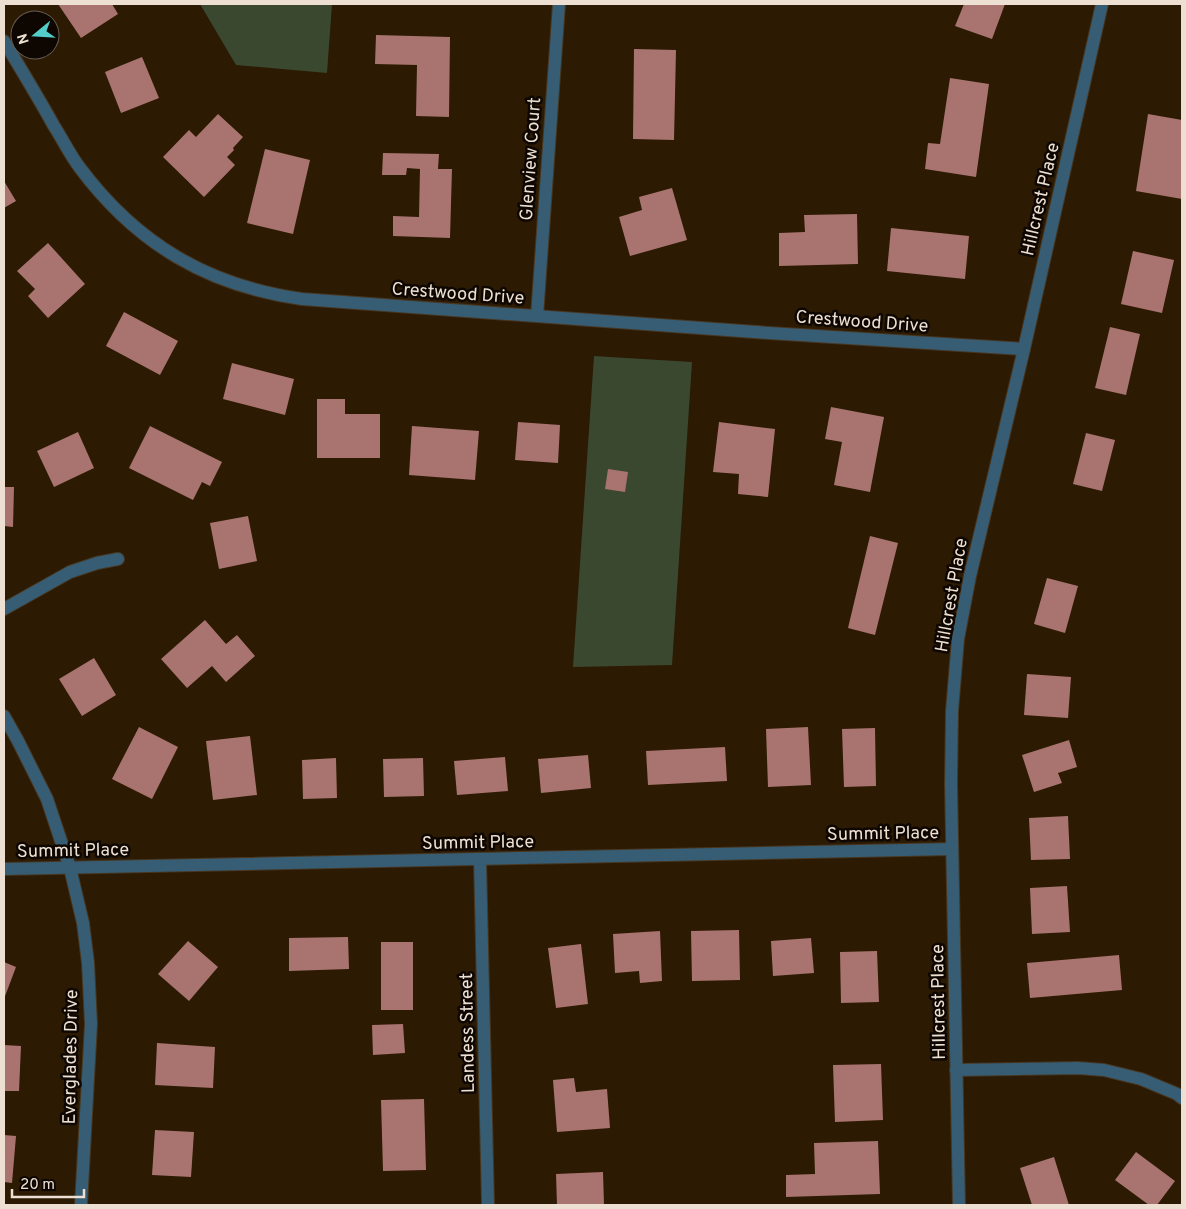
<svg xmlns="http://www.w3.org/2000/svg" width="1186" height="1209" font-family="Overpass,sans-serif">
<rect width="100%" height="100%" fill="#2c1a03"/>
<g fill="#3a482f">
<polygon points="200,4 332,4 327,73 236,65"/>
<polygon points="594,356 692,362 672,665 573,667"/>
</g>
<g fill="#a9746f">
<polygon points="58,4 112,4 118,14 81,38"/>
<polygon points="964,4 1005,4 992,39 955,26"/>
<polygon points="376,35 450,37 449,117 416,116 417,65 375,64"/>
<polygon points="634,49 676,50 674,140 633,139"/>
<polygon points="142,57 159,98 121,113 105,72"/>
<polygon points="950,78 989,84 976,177 925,169 928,143 940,144"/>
<polygon points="218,114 243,137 233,148 234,150 227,157 235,165 204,197 163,157 189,130 196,137"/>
<polygon points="1148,114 1182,120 1182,199 1136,191"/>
<polygon points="265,149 310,160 293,234 247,223"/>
<polygon points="383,153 439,154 438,169 452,169 450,238 393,236 393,216 419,217 420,169 407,168 406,175 382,175"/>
<polygon points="4,181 16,201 4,208"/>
<polygon points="672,188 687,240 630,256 619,217 642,210 639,197"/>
<polygon points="857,214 858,264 779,266 779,233 805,232 804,215"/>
<polygon points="891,228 969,236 965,279 887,271"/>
<polygon points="48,243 85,284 48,318 28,296 35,289 17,271"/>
<polygon points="1133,251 1174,260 1162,313 1121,304"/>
<polygon points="124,312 178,341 160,375 106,346"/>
<polygon points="1110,327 1140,334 1126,395 1095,388"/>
<polygon points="232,363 294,379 285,415 223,399"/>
<polygon points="317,399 345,399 345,414 380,414 380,458 317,458"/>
<polygon points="831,407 884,417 870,492 834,485 842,442 825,439"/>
<polygon points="518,422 560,425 558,463 515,460"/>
<polygon points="719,422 775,429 768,497 738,494 739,474 713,472"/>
<polygon points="150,426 222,462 210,486 202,482 193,500 129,468"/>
<polygon points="412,426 479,431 475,480 409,475"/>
<polygon points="78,432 94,468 54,487 37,451"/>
<polygon points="1086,433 1115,440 1102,491 1073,484"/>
<polygon points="608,469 628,472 625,492 605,489"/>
<polygon points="4,487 14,487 13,527 4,526"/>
<polygon points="248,516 257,561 219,569 210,523"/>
<polygon points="870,536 898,543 875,635 848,628"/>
<polygon points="1047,578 1078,586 1065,633 1034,624"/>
<polygon points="205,620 226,644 237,635 255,656 226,682 212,666 187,688 161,659"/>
<polygon points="94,658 116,695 82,716 59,679"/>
<polygon points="1027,674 1071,677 1068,718 1024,715"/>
<polygon points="139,727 178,747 152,799 112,779"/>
<polygon points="808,727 811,785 768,787 766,729"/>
<polygon points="875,728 876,786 844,787 842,729"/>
<polygon points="250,736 257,795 213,800 206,741"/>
<polygon points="1069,740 1077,767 1058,773 1062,783 1034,792 1022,755"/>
<polygon points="725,747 727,781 648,785 646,751"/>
<polygon points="588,755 591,788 541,793 538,759"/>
<polygon points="505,757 508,791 457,795 454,761"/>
<polygon points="336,758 337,798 303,799 302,760"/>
<polygon points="423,758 424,796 384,797 383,759"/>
<polygon points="1068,816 1070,859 1031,860 1029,818"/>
<polygon points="1067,886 1070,932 1032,934 1030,888"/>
<polygon points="739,930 740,980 692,981 691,931"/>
<polygon points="660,931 662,981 640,983 639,971 615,973 613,934"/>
<polygon points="348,937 349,969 289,971 289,938"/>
<polygon points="811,938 814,973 773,976 771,941"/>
<polygon points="188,941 218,967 189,1001 158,974"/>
<rect x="381" y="942" width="32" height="68"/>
<polygon points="581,944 588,1004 556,1008 548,948"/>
<polygon points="877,951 879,1002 841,1003 840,952"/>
<polygon points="1119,955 1122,990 1030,998 1027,963"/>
<polygon points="4,962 16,967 4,999"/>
<polygon points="403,1024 405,1053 373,1055 372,1025"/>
<polygon points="157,1043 215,1047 213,1088 155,1085"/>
<polygon points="4,1045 21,1046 19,1091 4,1091"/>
<polygon points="881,1064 883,1120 835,1122 833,1065"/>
<polygon points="574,1078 576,1092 607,1089 610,1128 557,1132 553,1080"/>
<polygon points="424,1099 426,1170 383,1171 381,1100"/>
<polygon points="155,1130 194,1132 191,1177 152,1175"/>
<polygon points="4,1135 16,1136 12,1183 4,1182"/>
<polygon points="878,1141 880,1194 786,1197 786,1175 815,1174 814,1143"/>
<polygon points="1136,1152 1175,1181 1157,1205 1149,1205 1115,1180"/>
<polygon points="1054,1157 1069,1205 1032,1205 1020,1168"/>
<polygon points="603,1172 604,1205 557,1205 556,1174"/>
</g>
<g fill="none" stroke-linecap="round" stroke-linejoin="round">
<g stroke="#473620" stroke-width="14">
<g id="minor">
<path d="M4,41C21,69 38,97 54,126C63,140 70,155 80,168C137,244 208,286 302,299L769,333L1024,349"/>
<polyline points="537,316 559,4"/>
<polyline points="4,609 70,572 97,563 118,559"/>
<polyline points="4,716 18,741 47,799 70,868 83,923 88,963 91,1024 81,1205"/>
<polyline points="480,860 488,1205"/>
<polyline points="4,869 952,849"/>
<polyline points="956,1070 1078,1068 1104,1070 1141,1079 1177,1094 1182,1098"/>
<polyline points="959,1205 951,784 952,711 958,639 970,576 1024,349 1102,4"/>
</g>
</g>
<use href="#minor" stroke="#365d74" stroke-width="12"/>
</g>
<g text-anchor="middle" stroke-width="5" stroke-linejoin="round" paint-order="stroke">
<g font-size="18" fill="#ede0d3" stroke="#0e0701">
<text transform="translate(530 159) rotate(-86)" y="6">Glenview Court</text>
<text transform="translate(1040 199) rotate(-77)" y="6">Hillcrest Place</text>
<text transform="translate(458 293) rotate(4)" y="6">Crestwood Drive</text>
<text transform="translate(862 321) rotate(4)" y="6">Crestwood Drive</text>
<text transform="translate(951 595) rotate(-80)" y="6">Hillcrest Place</text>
<text transform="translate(883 833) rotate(-1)" y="6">Summit Place</text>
<text transform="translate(478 842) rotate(-1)" y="6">Summit Place</text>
<text transform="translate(73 850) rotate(-1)" y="6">Summit Place</text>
<text transform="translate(938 1002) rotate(-91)" y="6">Hillcrest Place</text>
<text transform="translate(467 1033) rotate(-91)" y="6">Landess Street</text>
<text transform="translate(70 1057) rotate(-89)" y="6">Everglades Drive</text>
</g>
</g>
<rect width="1186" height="1209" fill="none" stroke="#ede0d3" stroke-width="10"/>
<g transform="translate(35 35) rotate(252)"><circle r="24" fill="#0e0701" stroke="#675e55"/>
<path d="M0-4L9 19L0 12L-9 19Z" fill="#53cdca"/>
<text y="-8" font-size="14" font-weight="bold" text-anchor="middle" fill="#ede0d3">N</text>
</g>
<path d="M12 1189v8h72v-8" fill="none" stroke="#ede0d3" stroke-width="2.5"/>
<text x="20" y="1189" font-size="15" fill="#ede0d3" stroke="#0e0701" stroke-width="4" paint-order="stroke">20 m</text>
</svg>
